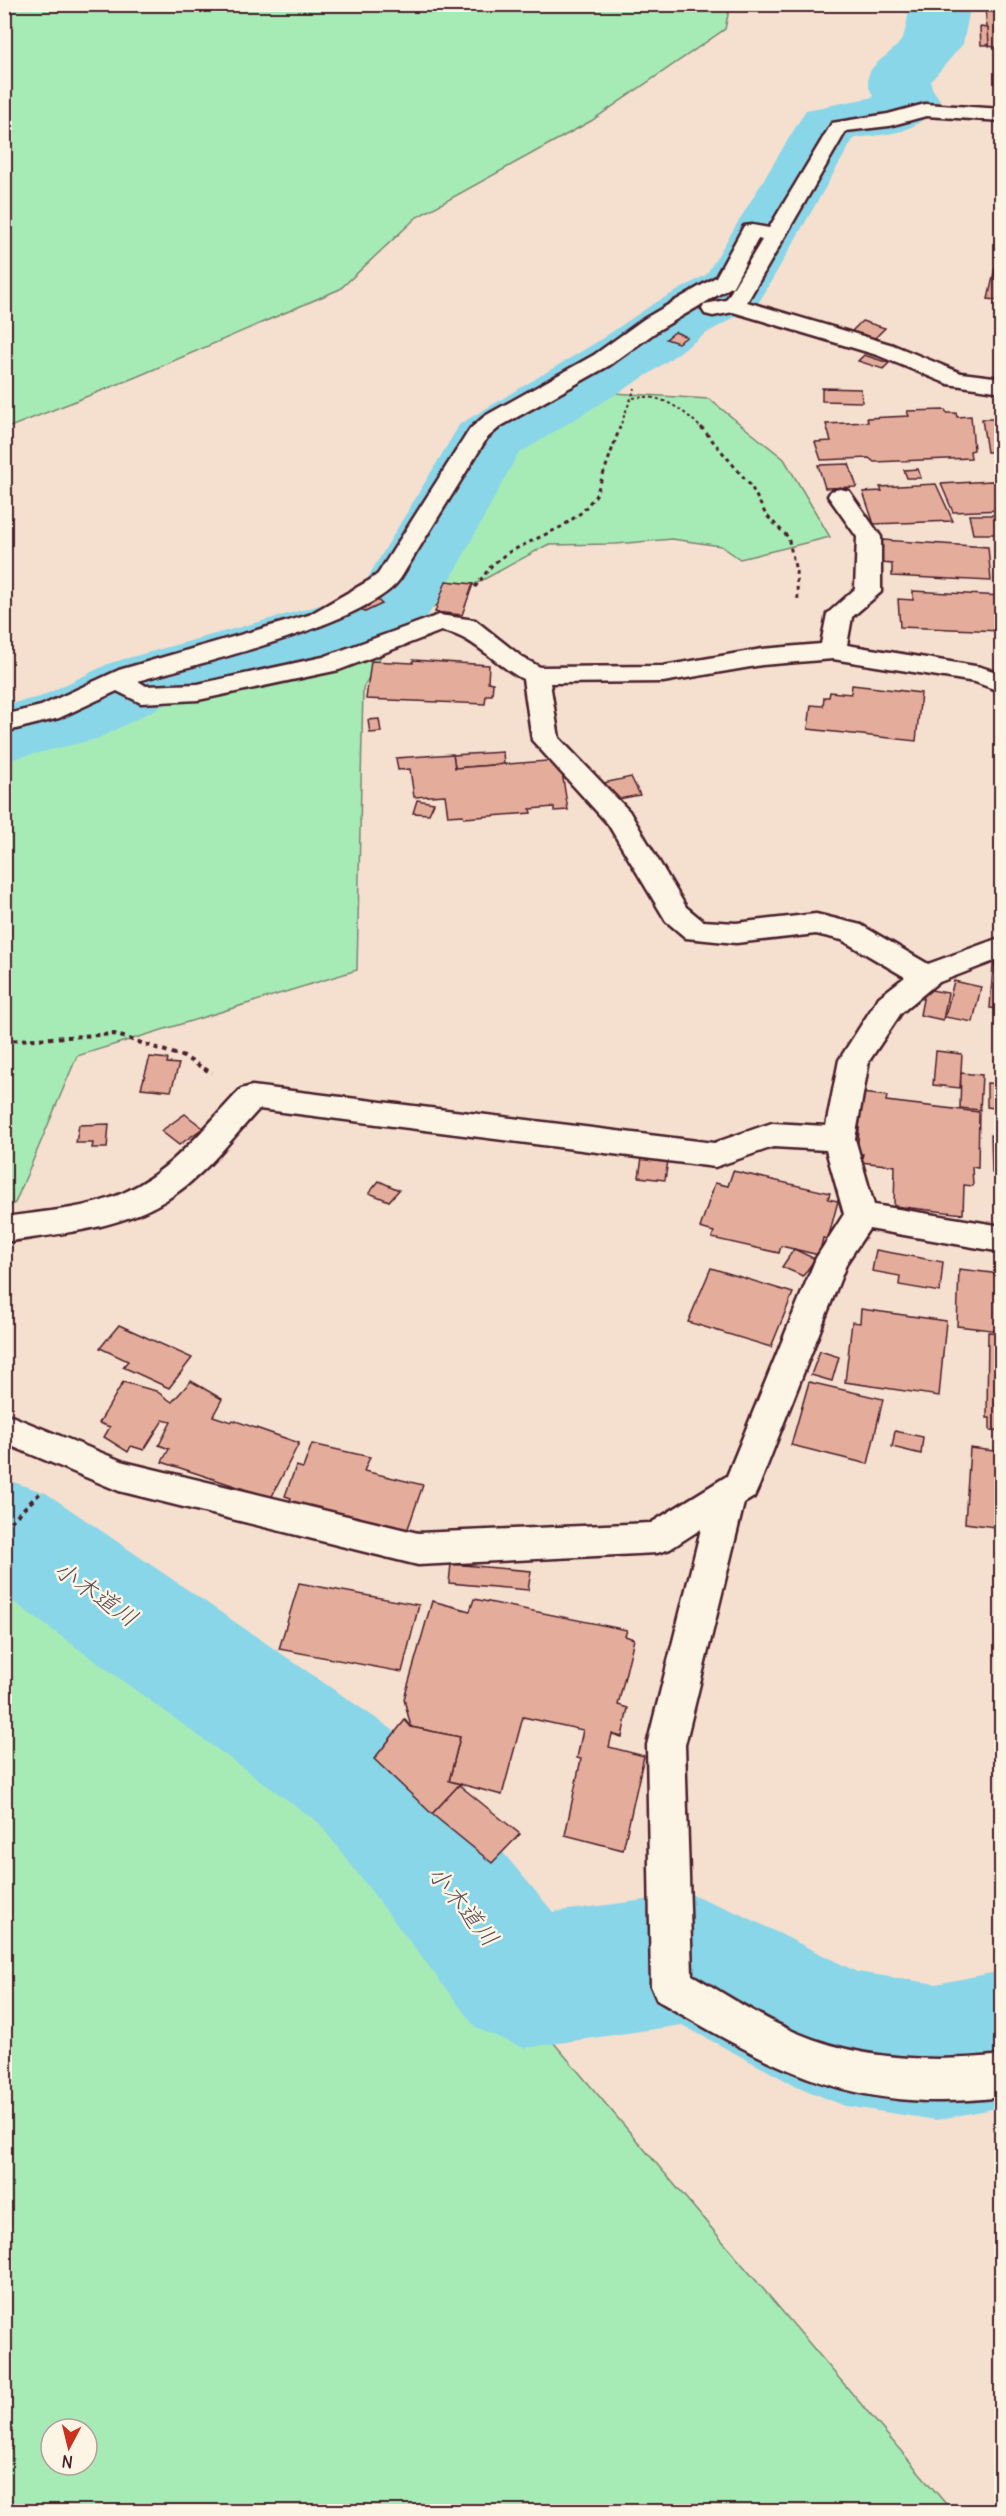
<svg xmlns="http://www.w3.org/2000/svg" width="1006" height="2516" font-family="Delius,'Klee One',sans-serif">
<rect width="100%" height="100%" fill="#f5dfcf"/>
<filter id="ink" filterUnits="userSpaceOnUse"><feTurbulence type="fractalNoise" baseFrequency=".0167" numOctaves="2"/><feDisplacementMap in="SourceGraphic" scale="12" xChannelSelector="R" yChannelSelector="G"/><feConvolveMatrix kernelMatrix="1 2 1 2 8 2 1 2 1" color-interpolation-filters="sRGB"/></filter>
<g filter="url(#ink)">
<g fill="#a6ebb6" stroke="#788570" stroke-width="1.5" fill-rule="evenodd">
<polygon points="5,4 730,4 730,5 725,29 591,121 417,217 340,289 136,377 5,429"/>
<polygon points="550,389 709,399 784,459 830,537 740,559 721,546 672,539 616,544 547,545 398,626 363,688 357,970 77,1056 15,1203 5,1209 5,744 236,674 414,583"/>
<path d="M4,1578L61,1633L394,1855L952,2511H5ZM51,2429H87V2465H51Z"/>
</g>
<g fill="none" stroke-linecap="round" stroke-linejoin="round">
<g fill="#89d6e8" fill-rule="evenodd">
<path d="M910,4H971L963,44L931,81L932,88L940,100C915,136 894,133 854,138L758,304L705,334L649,374L518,454L442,595L421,625L398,636L172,701L97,739L4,761V705L40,697L110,663L338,600L361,589L460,424L597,342L653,304L706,275L806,110L874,97C853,65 893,59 903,37C907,27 908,15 910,4Z"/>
<polygon points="4,1479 46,1493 409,1741 553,1912 691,1894 738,1913 857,1972 936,1984 1002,1971 1002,2107 936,2120 845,2106 796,2086 682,2025 524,2048 476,2028 319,1823 4,1595"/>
</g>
</g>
<g fill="#e4ad9b" stroke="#4a1f2b" stroke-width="1.5">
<polygon points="985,8 1002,9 1002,49 989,46"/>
<polygon points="980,27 988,28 989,45 981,45"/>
<polygon points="1000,212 1002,212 1002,238 997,238 997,214"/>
<polygon points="995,268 1002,269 1002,301 988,299"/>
<polygon points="862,321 885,328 871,342 848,335"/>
<polygon points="675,332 687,337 678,343 666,339"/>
<polygon points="864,355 889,363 883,369 858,361"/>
<polygon points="822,388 861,389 862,402 822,401"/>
<polygon points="945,410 947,413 956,413 957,417 971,416 974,450 970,451 971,458 874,462 869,458 821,460 815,442 831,441 826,424 868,422 867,418 909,416 907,411"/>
<polygon points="982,419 1002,419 1002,452 987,452"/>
<polygon points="849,464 857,487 825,488 818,465"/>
<polygon points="918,469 921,478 907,478 904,470"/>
<polygon points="991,481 1002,482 1002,510 953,512 941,484"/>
<polygon points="936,484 953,521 874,524 863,492 882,491 880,487"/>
<polygon points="969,515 1002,515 1002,534 973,534"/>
<polygon points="882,540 988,547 991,581 892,576 892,564 882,563"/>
<polygon points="446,581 473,584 462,615 435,612"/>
<polygon points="913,591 1002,596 1002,631 900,627 898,599 913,600"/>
<polygon points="372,595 382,604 365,612 355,603"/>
<polygon points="413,660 489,665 488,682 493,683 492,695 486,695 485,704 366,699 371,661 413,663"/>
<polygon points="852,685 921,693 916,741 808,729 811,705 823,706 824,697 829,697 830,692 851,694"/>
<polygon points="379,719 381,732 370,733 368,720"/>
<polygon points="503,752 504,764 455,768 453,755"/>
<polygon points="453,754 455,768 560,760 568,810 554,811 554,807 530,809 531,813 464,818 463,815 448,816 445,795 414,797 410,769 398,770 396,758"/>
<polygon points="631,777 640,795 608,801 599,784"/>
<polygon points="417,800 434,803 429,814 413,813"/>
<polygon points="993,965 1002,966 1002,1009 990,1008"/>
<polygon points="954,981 981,987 973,1022 945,1017"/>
<polygon points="925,989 948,993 943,1020 920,1015"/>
<polygon points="936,1051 962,1054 960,1088 933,1085"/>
<polygon points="150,1057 168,1059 167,1063 179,1064 171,1091 141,1088"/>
<polygon points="961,1073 982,1075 980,1110 960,1108"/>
<polygon points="987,1083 1002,1084 1002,1109 987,1107"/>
<polygon points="862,1093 887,1096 886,1101 979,1112 978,1168 972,1167 973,1186 964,1185 963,1214 894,1206 895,1166 861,1162 863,1154 857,1154"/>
<polygon points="185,1114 203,1128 179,1145 161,1131"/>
<polygon points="109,1124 107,1148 92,1148 93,1143 76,1143 79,1125"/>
<polygon points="991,1135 1002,1136 1002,1173 992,1173"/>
<polygon points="643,1151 669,1154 665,1180 639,1177"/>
<polygon points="733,1171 830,1193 828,1199 838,1201 828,1239 823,1238 819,1255 781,1246 779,1253 712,1238 714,1232 700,1228 715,1183 728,1186"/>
<polygon points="379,1181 399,1190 389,1201 369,1193"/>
<polygon points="794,1249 815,1259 803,1276 782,1267"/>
<polygon points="876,1250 943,1262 940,1292 899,1285 900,1276 872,1271"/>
<polygon points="711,1268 793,1293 771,1347 688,1322"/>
<polygon points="959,1269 1000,1274 1000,1331 957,1326"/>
<polygon points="861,1309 946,1321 939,1396 845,1382 852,1322 860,1323"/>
<polygon points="119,1325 192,1358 169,1388 123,1367 128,1361 100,1348"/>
<polygon points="988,1332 1002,1333 1002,1431 990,1430 990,1418 987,1418"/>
<polygon points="820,1351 839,1357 832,1381 811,1375"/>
<polygon points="191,1381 222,1399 213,1416 231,1422 233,1420 299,1443 269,1502 253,1497 256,1493 162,1462 169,1449 159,1445 171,1422 163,1420 144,1450 131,1446 128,1452 104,1437 110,1427 99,1423 123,1382 156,1391 172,1402"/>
<polygon points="809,1382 883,1399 868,1464 791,1445"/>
<polygon points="895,1431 923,1437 921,1454 892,1447"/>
<polygon points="312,1444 370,1457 364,1471 423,1485 406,1534 288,1506 291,1498 285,1496 296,1466 303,1468"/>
<polygon points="970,1448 1002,1452 1002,1528 965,1523"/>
<polygon points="451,1564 531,1571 528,1590 449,1583"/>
<polygon points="299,1583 419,1605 402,1672 279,1649"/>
<polygon points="474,1599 627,1630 625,1636 634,1639 618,1705 628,1708 622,1737 612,1734 609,1747 644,1756 623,1850 565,1835 581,1759 577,1758 583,1730 523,1717 502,1795 449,1781 460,1737 411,1727 404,1699 432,1601 470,1611"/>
<polygon points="405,1720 411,1727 460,1737 449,1781 460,1784 432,1814 374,1759"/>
<polygon points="459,1785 520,1834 492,1863 432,1814"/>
</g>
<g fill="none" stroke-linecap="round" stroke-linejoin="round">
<g stroke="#4a1f2b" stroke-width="5">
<path id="minor" d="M925,104L1002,109V121L926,116L889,126L846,131L747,302L893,345L961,373L1002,378V392L948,384L877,355L733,312L713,316L705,314L702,309L705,304L726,300L762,240L758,239L733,286L660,329L610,365L501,426L487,438L400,579C368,624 196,664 138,681L146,686L198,684L323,657L439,615L475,620L523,658L540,667L663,666L762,649L821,644L827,614L855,589L857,537L828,496L831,491L840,489L849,491L881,537V592L852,617L847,645L981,667L1002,674V692L975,682L833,659L762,665L663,682L550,683L559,738L629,811L686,907L703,921L736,923L816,914L861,925L928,964L1002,937V958L937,983L901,1013L869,1061L855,1139L874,1205L1002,1226V1252L869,1229L847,1262L759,1486L754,1497L744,1503L685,1745L692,1975C727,1995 761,2018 797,2033C861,2060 933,2063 1002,2055V2097C855,2115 779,2071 657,2000L651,1986L647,1745L701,1529L670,1549L657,1553L418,1565L119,1491L4,1443V1413L124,1462L418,1533L651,1523L727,1476L816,1258L844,1214L826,1150L773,1147L715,1167L259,1109C232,1138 208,1171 175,1194C126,1229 62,1233 4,1242V1217C39,1212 75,1210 108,1199C165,1180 201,1131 241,1089L252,1086L714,1143L772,1123L826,1126L839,1060L879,997L905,977L842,940L816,934L736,943L686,938L666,921L608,824L532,740L523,679C495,665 473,635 441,631L339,670L198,700L141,703L117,691L59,718L4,732V715L41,706L119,670L309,615L370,580L378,574L470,429L485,416L594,355L644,319L716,277L744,226L752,225L769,228L832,123L888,114Z"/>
</g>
<g stroke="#4a1f2b" stroke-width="2" stroke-dasharray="3 3" stroke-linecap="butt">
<path d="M633,398C661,393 683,409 702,429"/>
<polyline points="619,429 635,388"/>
</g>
<g stroke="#4a1f2b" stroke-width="3" stroke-dasharray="4 4" stroke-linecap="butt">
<polyline points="701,427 751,486 766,515 788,537 796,571 798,600"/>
<polyline points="475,587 492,565 507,553 563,526 582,512 596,495 620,427"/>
</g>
<g stroke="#4a1f2b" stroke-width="4" stroke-dasharray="4.5 4.5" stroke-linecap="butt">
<polyline points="4,1041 114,1034 184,1057 212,1073"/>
<polyline points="4,1528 40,1493"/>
</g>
<use href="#minor" fill="#fcf5e5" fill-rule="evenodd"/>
</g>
</g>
<g text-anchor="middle" stroke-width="5" stroke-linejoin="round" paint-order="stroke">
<g font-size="24" font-style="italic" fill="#5a4d5a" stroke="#fcf5e5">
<text transform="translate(96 1594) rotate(35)" y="8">小木道川</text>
<text transform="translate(463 1906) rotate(51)" y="8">小木道川</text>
</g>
</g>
<rect width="1006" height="2516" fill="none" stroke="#fcf5e5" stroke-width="24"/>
<rect x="12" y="12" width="982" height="2492" fill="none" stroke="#4a1f2b" stroke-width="2" filter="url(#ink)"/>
<g transform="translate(69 2447) rotate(187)"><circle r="28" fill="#fcf5e5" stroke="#b59f9b" stroke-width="1.5"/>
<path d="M0-4.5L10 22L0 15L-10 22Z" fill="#c8321e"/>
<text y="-9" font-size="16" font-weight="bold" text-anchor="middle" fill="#4a1f2b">N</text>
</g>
</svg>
